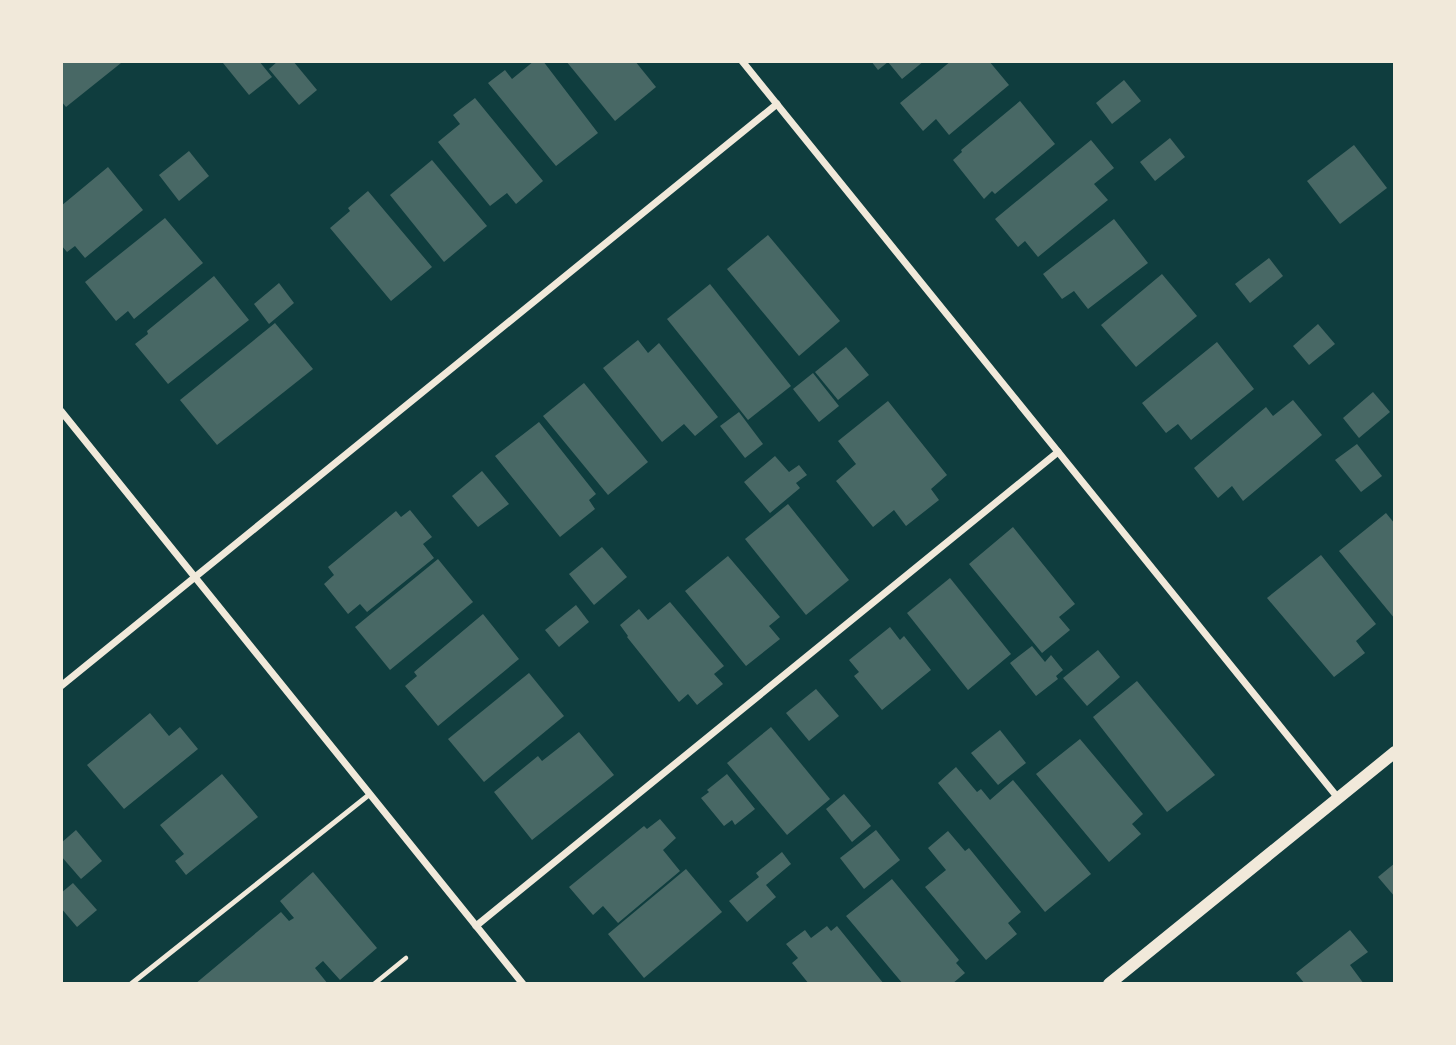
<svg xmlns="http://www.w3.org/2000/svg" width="1456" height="1045" font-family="'Open Sans',sans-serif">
<rect width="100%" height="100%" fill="#0f3d3e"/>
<g fill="#486865">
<polygon points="61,61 119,61 121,63 66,107 61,101"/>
<polygon points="225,61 259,61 272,77 249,95 223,63"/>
<polygon points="278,61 293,61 317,90 299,105 269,69"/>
<polygon points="534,61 543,61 598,133 556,166 488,83 505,70 512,79"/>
<polygon points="566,61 635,61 656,87 615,121"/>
<polygon points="871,61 924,61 902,79 888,62 878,70"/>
<polygon points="951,61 989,61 1009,85 949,135 936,119 923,131 900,103"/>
<polygon points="1124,80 1141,101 1112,124 1096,103"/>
<polygon points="475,98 543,181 516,204 507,193 490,206 438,142 460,124 453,115"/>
<polygon points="1020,101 1055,144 995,194 992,191 984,199 953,160 962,152 961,150"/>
<polygon points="1170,138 1185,157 1155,181 1140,162"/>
<polygon points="1091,140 1114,168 1094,184 1108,200 1038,257 1025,241 1018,247 995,219"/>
<polygon points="1354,145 1387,188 1340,224 1307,181"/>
<polygon points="189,151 209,176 179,201 159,175"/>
<polygon points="432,160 487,226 444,262 390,195"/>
<polygon points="108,167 143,210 85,258 75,246 67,252 61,245 61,206"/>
<polygon points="368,191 432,267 391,301 330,228 350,211 348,208"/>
<polygon points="165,218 203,263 134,319 128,311 116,321 85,282"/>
<polygon points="1114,219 1148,263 1088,309 1074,291 1062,299 1043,274"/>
<polygon points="768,235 840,321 799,356 727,269"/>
<polygon points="1269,258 1283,276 1250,303 1235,284"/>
<polygon points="1162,274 1197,316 1136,367 1101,325"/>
<polygon points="214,276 249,320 168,384 135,344 148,334 147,331"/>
<polygon points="279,283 294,303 269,324 254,304"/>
<polygon points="710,284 791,386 748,420 667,319"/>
<polygon points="275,323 313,369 217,445 180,400"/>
<polygon points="1318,324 1335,344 1309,365 1293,346"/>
<polygon points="638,340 648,353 659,343 718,417 695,436 684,424 662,442 603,368"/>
<polygon points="1217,342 1254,389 1191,440 1178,424 1166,433 1142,403"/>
<polygon points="846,347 869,375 838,400 815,372"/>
<polygon points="813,373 839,406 819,422 793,389"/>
<polygon points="584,383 648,462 608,495 543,416"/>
<polygon points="1373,392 1390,412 1359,438 1343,418"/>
<polygon points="1293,400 1322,435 1243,501 1232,486 1218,498 1194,468 1266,407 1273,416"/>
<polygon points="888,401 947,475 931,489 939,500 906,526 894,510 873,527 836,481 856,464 838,441"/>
<polygon points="739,412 763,444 745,458 720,426"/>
<polygon points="539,422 596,494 589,500 595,509 560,537 495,456"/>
<polygon points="1357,444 1382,476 1361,492 1335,460"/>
<polygon points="775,456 789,472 799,465 807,475 796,483 800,488 770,513 744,482"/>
<polygon points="482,471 509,504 478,527 452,496"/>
<polygon points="788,504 849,580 806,615 745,539"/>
<polygon points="410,510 432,537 423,544 434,558 367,612 360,604 348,614 324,584 334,575 328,567 396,511 401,517"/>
<polygon points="1386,513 1395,524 1395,619 1339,551"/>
<polygon points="1013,527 1075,604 1059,617 1070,630 1042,653 969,564"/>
<polygon points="602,547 627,577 594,605 569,574"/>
<polygon points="1321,555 1376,624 1356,641 1365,653 1334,677 1267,598"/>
<polygon points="728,556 780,617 769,626 780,639 746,666 685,591"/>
<polygon points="438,559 473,602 390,670 355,627"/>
<polygon points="950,578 1011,654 968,690 907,613"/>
<polygon points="670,602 724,666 714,674 723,684 697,705 688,694 679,702 627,637 628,636 620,625 639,609 648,620"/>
<polygon points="576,605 589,622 559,647 545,630"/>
<polygon points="483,614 519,659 438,726 405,686 417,676 414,672"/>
<polygon points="890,627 900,640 904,636 931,670 882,710 854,676 859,672 849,660"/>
<polygon points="1032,646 1045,662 1051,655 1063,670 1056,676 1058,679 1036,696 1010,663"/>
<polygon points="1098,650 1120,677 1087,706 1063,678"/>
<polygon points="529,673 564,716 484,782 448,739"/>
<polygon points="1137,681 1215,775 1167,812 1093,717"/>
<polygon points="816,689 839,716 809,741 786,713"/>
<polygon points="150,713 169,736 180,727 198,749 124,809 87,765"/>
<polygon points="771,727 830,799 787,835 727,763"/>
<polygon points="1000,730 1026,763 998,785 971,753"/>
<polygon points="579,732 614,775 532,840 494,792 538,756 542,761"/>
<polygon points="1080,739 1143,814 1132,824 1141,834 1109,862 1036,774"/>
<polygon points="956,767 977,792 981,789 990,800 1013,780 1091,874 1045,912 938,783"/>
<polygon points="222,774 258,817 186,875 175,861 184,854 160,825"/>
<polygon points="727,774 755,809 735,825 732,820 724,826 701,798 709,792 707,790"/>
<polygon points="844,794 871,826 852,842 826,809"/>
<polygon points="660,819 676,838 663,850 680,871 618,923 603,906 593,915 569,887 644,826 647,829"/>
<polygon points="76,830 102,861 81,879 61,856 61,843"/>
<polygon points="876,830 900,860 864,889 840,858"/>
<polygon points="948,831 965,851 969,848 1021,912 1008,923 1017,934 986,960 925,887 946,870 928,848"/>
<polygon points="782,852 791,864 766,885 776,897 747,922 729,901 759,877 756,873"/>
<polygon points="1395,863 1395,897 1378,877"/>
<polygon points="686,869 722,912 644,978 608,934"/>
<polygon points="313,872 377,948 340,980 323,961 315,968 328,984 195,984 281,912 289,921 294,918 280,901"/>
<polygon points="892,879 959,960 956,963 965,973 952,984 903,984 846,916"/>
<polygon points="73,883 97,910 77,927 61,908 61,893"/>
<polygon points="827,926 831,931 837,926 884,984 809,984 792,963 798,958 786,944 805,930 811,938"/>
<polygon points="1350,930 1368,952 1350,965 1364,984 1305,984 1296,973"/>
</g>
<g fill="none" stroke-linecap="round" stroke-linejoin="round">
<polyline stroke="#f1e9da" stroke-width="4.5" points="374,984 406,958"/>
<polyline stroke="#f1e9da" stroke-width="5" points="131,984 370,794"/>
<g stroke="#f1e9da" stroke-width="7">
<polyline points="742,61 1338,798"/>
<polyline points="61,411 523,984"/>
<polyline points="61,686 777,104"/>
<polyline points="476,926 1058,452"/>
</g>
<polyline stroke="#f1e9da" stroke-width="12" points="1109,984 1395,752"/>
</g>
<rect width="1456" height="1045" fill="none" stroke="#f1e9da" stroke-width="126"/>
</svg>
